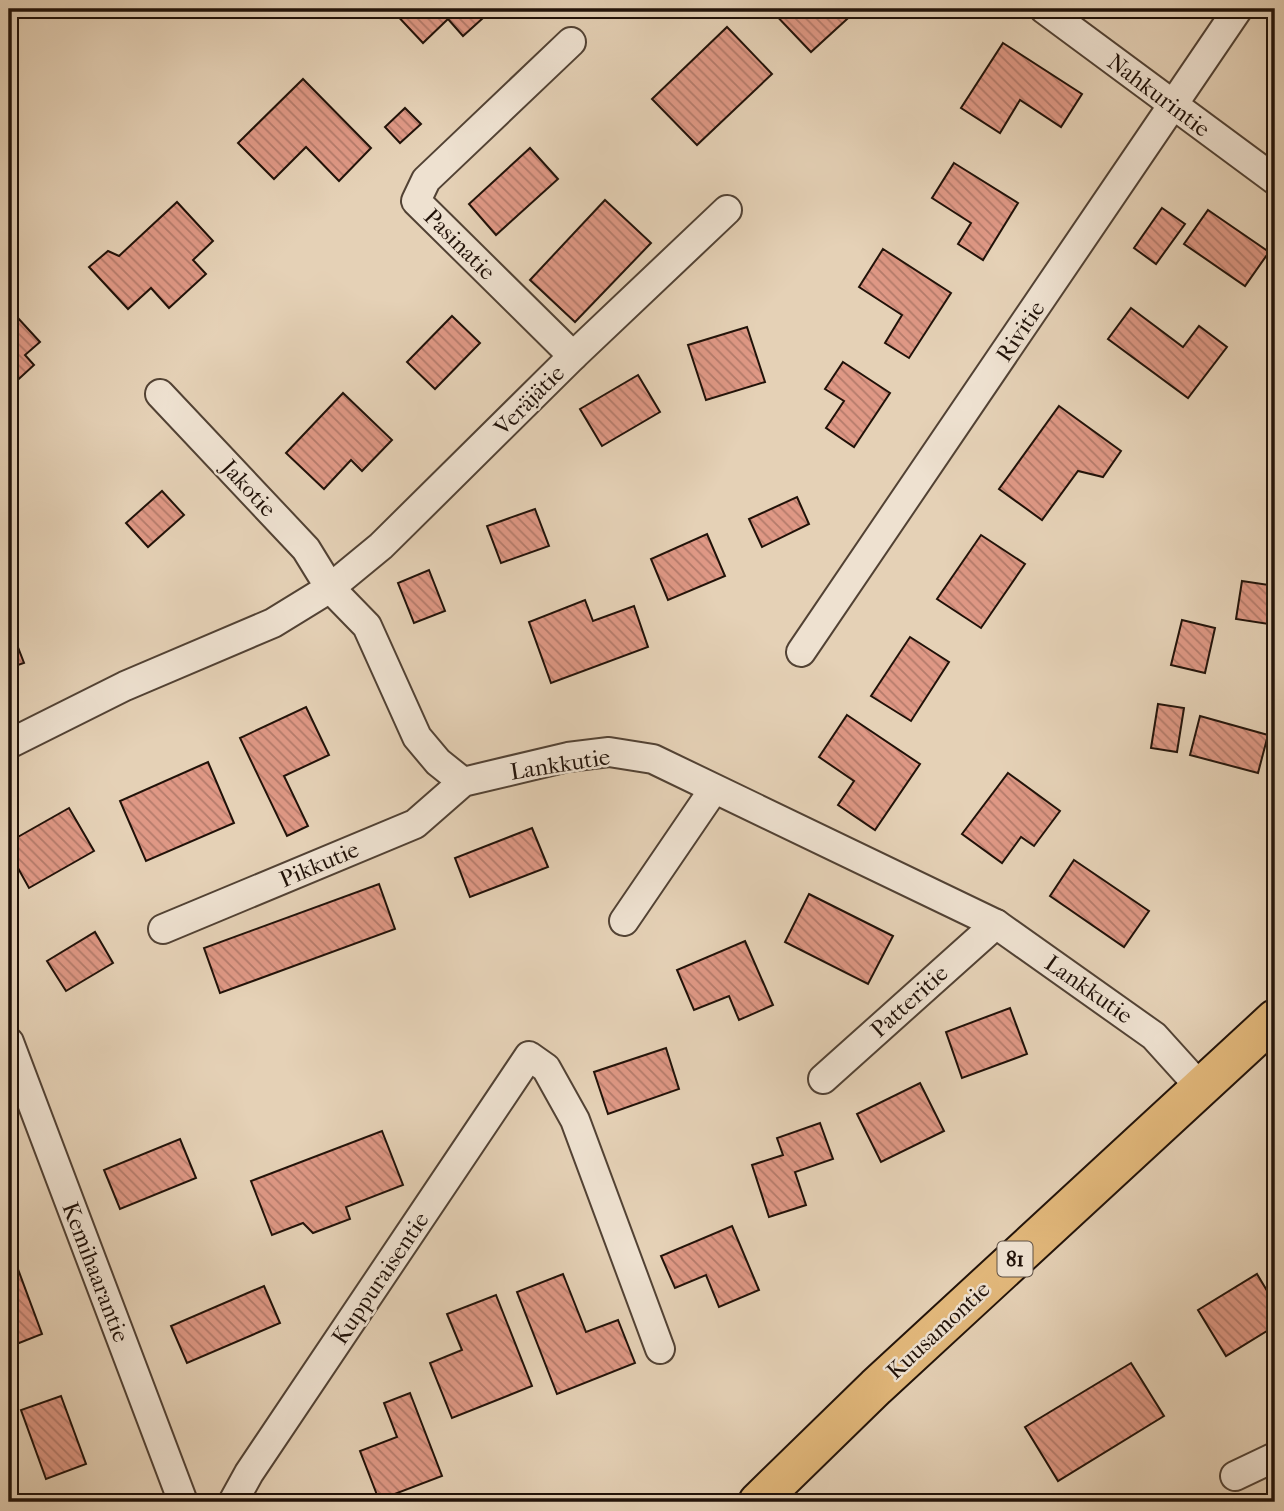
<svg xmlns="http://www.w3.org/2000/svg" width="1284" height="1511" font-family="'IM FELL French Canon',serif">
<defs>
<pattern id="building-back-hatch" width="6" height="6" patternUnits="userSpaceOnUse" patternTransform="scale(1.75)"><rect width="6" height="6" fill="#df9885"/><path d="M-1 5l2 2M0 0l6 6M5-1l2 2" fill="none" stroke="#b47b6b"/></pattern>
</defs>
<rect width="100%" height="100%" fill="#e5d1b6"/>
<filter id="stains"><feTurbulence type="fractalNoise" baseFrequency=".00286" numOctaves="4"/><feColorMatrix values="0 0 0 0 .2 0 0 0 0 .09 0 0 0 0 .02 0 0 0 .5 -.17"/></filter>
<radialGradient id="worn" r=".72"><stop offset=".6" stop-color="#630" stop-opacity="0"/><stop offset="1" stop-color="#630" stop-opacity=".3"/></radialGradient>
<g fill="url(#building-back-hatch)" stroke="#211209" stroke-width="2">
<polygon points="391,9 493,9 463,36 448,19 423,43"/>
<polygon points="770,9 858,9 811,52"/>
<polygon points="727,27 772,74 697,145 652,99"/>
<polygon points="1003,43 1082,94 1061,127 1020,100 1000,133 961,108"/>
<polygon points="303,79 371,148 339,181 306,147 274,179 238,143"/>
<polygon points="405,108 421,124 400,143 385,127"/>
<polygon points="530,148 558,179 496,235 469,204"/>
<polygon points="954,163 1018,203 983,260 958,244 971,223 932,198"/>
<polygon points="605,200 651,243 575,322 530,280"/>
<polygon points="177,202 213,241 193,260 206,274 169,308 151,288 128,309 89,267 108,251 119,256"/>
<polygon points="1162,208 1185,224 1156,264 1134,248"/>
<polygon points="1208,210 1269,252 1245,286 1184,244"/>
<polygon points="883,249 951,293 909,358 885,343 902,315 859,287"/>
<polygon points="1131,308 1183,347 1199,326 1227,347 1188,398 1108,339"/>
<polygon points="452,316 480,343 435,389 407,362"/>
<polygon points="17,317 40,342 25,355 34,365 9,388 9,325"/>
<polygon points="747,327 765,382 706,400 688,345"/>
<polygon points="843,362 890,393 854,447 826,428 844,401 825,389"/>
<polygon points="638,375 660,412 602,446 580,409"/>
<polygon points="343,393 392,440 362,471 351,460 324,489 286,453"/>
<polygon points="1059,406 1121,451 1103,477 1078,471 1042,520 999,489"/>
<polygon points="162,491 184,515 148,547 126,523"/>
<polygon points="797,497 809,524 762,547 749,519"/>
<polygon points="535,509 549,546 501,563 487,526"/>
<polygon points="707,534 725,576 668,600 651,559"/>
<polygon points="981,535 1025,564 981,628 937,599"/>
<polygon points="429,570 445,611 414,623 398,583"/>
<polygon points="1242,581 1275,586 1275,625 1236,619"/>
<polygon points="585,600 593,621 634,606 648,647 551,683 529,622"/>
<polygon points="1182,620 1215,628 1205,673 1171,665"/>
<polygon points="9,624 24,663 9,668"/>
<polygon points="910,637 949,662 911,721 871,696"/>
<polygon points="1158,704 1184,708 1177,752 1151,748"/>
<polygon points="306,707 329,755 284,776 308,826 287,836 240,738"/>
<polygon points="847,715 920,764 875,830 838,805 854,781 819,757"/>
<polygon points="1200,716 1268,735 1258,773 1190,755"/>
<polygon points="208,762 234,823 146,861 120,801"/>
<polygon points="1008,773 1060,811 1034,846 1021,837 1002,863 962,834"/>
<polygon points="69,808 94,851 29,888 9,852 9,842"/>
<polygon points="532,828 548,867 470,897 455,858"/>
<polygon points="1074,860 1149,911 1124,947 1050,896"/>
<polygon points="379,884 395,929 220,993 204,948"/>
<polygon points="809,894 893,936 868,984 785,942"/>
<polygon points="95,932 113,963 66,991 47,961"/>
<polygon points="745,941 773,1005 739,1020 729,996 694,1010 677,970"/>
<polygon points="1010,1008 1027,1054 962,1078 946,1032"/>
<polygon points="666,1048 679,1089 608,1114 594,1072"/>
<polygon points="920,1083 944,1131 881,1162 857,1114"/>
<polygon points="820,1123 833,1159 795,1172 806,1205 769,1217 752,1165 783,1155 777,1138"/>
<polygon points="382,1131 403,1185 346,1207 350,1219 313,1233 303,1223 272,1235 251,1181"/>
<polygon points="180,1139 196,1178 120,1209 104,1170"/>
<polygon points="732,1226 759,1290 719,1307 706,1275 675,1288 661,1256"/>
<polygon points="12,1253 42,1334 9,1347 9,1255"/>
<polygon points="563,1274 586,1332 618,1320 635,1363 557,1394 517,1292"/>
<polygon points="1257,1274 1275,1304 1275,1326 1226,1356 1198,1310"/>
<polygon points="264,1286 280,1323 187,1363 171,1326"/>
<polygon points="496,1295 532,1386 452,1418 430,1363 462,1350 447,1314"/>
<polygon points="1131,1363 1164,1416 1058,1481 1025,1427"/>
<polygon points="410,1393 442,1476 379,1500 360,1451 397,1437 384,1403"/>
<polygon points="61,1396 86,1464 46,1479 21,1410"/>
</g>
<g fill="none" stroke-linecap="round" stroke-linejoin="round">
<g stroke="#524234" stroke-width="32">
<g id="minor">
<polyline points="1044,9 1275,180"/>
<polyline points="571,42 426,180 416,201 573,356"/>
<polyline points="160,394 306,549 330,588 367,626 417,737 438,762 463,782"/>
<polyline points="801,652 1238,9"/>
<polyline points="9,744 125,686 273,623 330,588 381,546 573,356 727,210"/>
<polyline points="624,921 714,789"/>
<polyline points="163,929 415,824 463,782 568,757 609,752 653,759 996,924 1154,1036 1201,1088"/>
<polyline points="9,1042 183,1502"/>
<polyline points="823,1079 996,924"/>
<polyline points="1235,1476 1275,1457"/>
<polyline points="233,1502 249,1473 529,1056 546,1068 575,1120 660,1349"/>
</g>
</g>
<g stroke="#211209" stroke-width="42">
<polyline id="primary" points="758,1502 876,1387 1275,1019"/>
</g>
<use href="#minor" stroke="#eee1d0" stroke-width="28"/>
<use href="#primary" stroke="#e2b87b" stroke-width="38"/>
</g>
<g text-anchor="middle" stroke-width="5" stroke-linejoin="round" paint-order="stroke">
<rect fill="#eee1d0" stroke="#5e5045" stroke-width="2" x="997.5" y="1241.5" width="35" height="35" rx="5"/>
<g font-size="21" font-weight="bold" fill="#211209">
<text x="1015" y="1266">81</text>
</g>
<g font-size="23" fill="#211209" stroke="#eee1d0">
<text transform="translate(1159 95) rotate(37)" y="8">Nahkurintie</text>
<text transform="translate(460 244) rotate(45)" y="8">Pasinatie</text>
<text transform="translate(1020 331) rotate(-56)" y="8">Rivitie</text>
<text transform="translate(529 400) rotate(-45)" y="8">Veräjätie</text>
<text transform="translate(249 488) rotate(47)" y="8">Jakotie</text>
<text transform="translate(560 764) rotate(-9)" y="8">Lankkutie</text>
<text transform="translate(319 864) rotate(-23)" y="8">Pikkutie</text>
<text transform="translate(1089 989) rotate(35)" y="8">Lankkutie</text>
<text transform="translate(909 1001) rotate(-42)" y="8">Patteritie</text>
<text transform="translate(96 1272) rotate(69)" y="8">Kemihaarantie</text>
<text transform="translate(380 1278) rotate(-56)" y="8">Kuppuraisentie</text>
<text transform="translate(938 1330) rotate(-43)" y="8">Kuusamontie</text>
</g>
</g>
<rect width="1284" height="1511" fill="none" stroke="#e5d1b6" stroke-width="35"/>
<rect x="10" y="10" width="1263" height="1490" fill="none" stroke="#211209" stroke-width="3.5"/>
<rect x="18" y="18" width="1249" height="1476" fill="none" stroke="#211209" stroke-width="2"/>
<rect width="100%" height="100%" filter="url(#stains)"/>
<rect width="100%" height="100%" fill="url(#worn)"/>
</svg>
